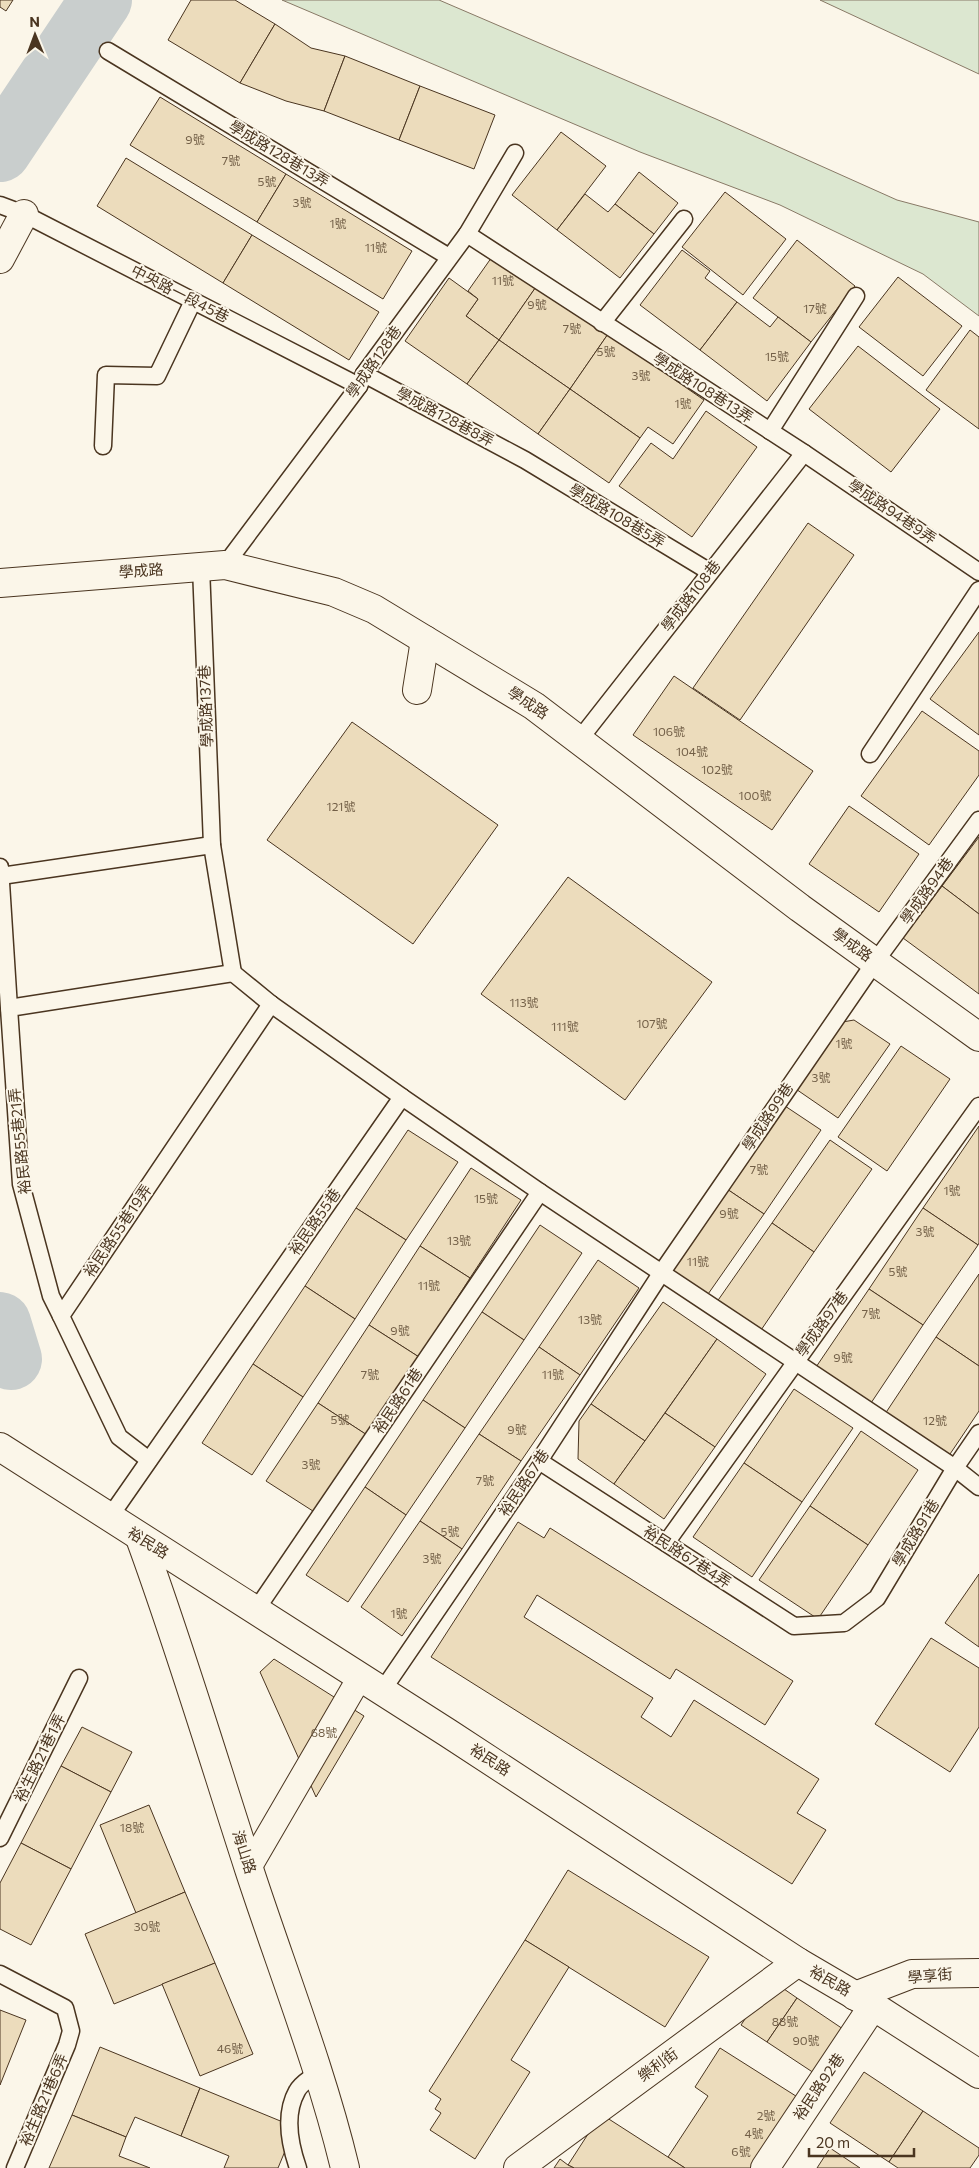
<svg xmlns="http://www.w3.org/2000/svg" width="979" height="2168" font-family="Commissioner,'Noto Sans TC',sans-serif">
<rect width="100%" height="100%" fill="#fbf6e9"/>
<g fill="#dce7d0" stroke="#887966">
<polygon points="282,0 439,0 716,119 897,200 979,222 979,316 923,274 780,205 640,152"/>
<polygon points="820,0 979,0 979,74"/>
</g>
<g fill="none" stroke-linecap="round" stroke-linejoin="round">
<g stroke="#c9cecd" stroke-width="62">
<polyline points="0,151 101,0"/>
<polyline points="0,1323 11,1359"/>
</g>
</g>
<g fill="#ecdcbc" stroke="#4a3520">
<polygon points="0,0 13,0 6,11 0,7"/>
<polygon points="191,0 235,0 275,24 240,83 168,40"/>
<polygon points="275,24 311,48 345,56 324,111 286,101 240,83"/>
<polygon points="345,56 420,86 399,140 324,111"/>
<polygon points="420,86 495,115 474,169 399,140"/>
<polygon points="160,97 286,174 257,222 130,145"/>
<polygon points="561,132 606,166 557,230 512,195"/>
<polygon points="126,158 252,235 223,283 97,206"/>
<polygon points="639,172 678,203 654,234 615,204"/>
<polygon points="286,174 412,251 383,299 257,222"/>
<polygon points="725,192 786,239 743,295 682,247"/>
<polygon points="585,194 608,212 615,204 654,234 620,278 557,230"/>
<polygon points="252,235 379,312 349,360 223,283"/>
<polygon points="797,240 855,286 811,342 753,298"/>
<polygon points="682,250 710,271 705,278 737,302 700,350 640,305"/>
<polygon points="494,254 538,284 499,340 466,316 478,299 468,291"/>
<polygon points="898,277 962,326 923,376 859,327"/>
<polygon points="449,278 478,299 466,316 499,340 467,384 405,341"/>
<polygon points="538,284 608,334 570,389 499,340"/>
<polygon points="737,302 770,327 778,317 811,342 767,401 700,350"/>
<polygon points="970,330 979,337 979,429 926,390"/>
<polygon points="608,334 704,400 673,444 648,427 640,438 570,389"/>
<polygon points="499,340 570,389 538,434 467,384"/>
<polygon points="858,346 940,409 891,472 809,409"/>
<polygon points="570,389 640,438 609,483 538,434"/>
<polygon points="706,411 757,447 692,537 619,486 651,443 673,459"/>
<polygon points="808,523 854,555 740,720 693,688"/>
<polygon points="979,632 979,735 930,699"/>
<polygon points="674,676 813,771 772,830 633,735"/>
<polygon points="922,711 979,751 979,775 929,845 861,796"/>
<polygon points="352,722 498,825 413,944 267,840"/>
<polygon points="849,806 919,854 879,912 809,864"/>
<polygon points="979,837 979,914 942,886"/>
<polygon points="568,877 712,982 625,1100 481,994"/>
<polygon points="942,886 979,914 979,994 903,938"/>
<polygon points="854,1020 890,1044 838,1118 790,1085 831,1024"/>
<polygon points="901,1046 950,1079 887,1171 838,1137"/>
<polygon points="779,1102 821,1130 764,1214 721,1185"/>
<polygon points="979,1126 979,1243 978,1245 923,1208"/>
<polygon points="408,1130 458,1162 406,1240 356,1208"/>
<polygon points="830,1140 872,1169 814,1252 772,1223"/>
<polygon points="471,1168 521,1200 470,1278 420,1246"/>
<polygon points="721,1185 764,1214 706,1297 663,1268"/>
<polygon points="356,1208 406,1240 355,1319 305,1286"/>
<polygon points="923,1208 978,1245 923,1325 869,1289"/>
<polygon points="772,1223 814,1252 757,1336 714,1306"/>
<polygon points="540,1225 582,1253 524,1340 482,1312"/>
<polygon points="420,1246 470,1278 419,1357 369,1325"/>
<polygon points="598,1260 639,1288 580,1375 539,1347"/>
<polygon points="979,1274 979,1366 936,1337"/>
<polygon points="305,1286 355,1319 303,1397 253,1364"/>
<polygon points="869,1289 923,1325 869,1406 814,1370"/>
<polygon points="663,1302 717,1339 645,1441 591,1404"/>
<polygon points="482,1312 524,1340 465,1428 423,1400"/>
<polygon points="369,1325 419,1357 367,1435 318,1403"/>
<polygon points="936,1337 979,1366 979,1411 946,1460 883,1417"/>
<polygon points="717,1339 766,1374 715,1447 665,1413"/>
<polygon points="539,1347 580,1375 521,1461 479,1434"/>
<polygon points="253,1364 303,1397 252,1475 202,1443"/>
<polygon points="794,1389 853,1428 802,1502 744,1463"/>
<polygon points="423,1400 465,1428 406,1515 365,1487"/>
<polygon points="318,1403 367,1435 316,1513 266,1481"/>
<polygon points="591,1404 645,1441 614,1484 578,1459 579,1421"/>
<polygon points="665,1413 715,1447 664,1519 614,1484"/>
<polygon points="861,1431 918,1470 868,1545 810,1506"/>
<polygon points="479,1434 521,1461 462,1549 420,1521"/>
<polygon points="744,1463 802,1502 752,1577 693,1537"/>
<polygon points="365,1487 406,1515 348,1602 306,1575"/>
<polygon points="810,1506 868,1545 818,1619 759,1580"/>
<polygon points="420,1521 462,1549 402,1636 361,1607"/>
<polygon points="518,1522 544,1538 550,1528 793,1681 765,1725 676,1669 670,1679 537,1595 524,1617 653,1698 641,1717 671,1737 694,1700 819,1779 797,1813 826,1830 792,1884 431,1657"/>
<polygon points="979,1574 979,1647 945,1623"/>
<polygon points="931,1638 979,1668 979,1727 950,1772 875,1724"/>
<polygon points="274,1659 364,1716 316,1797 260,1672"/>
<polygon points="82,1727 132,1752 111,1792 61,1766"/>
<polygon points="61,1766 111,1792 71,1869 21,1843"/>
<polygon points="149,1805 185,1892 136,1913 100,1825"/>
<polygon points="21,1843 71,1869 31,1945 0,1929 0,1883"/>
<polygon points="568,1870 709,1957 665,2027 525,1940"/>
<polygon points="185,1892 215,1963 114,2004 85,1934"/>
<polygon points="525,1940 569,1967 511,2060 530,2072 475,2159 430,2130 441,2113 435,2109 441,2099 429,2091"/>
<polygon points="215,1963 253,2054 200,2076 162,1984"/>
<polygon points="771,1980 797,1998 767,2042 741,2025"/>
<polygon points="797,1998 843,2029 814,2073 767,2042"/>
<polygon points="0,2010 26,2020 0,2085"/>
<polygon points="100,2047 200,2088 181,2136 135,2117 126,2137 72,2115"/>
<polygon points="720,2048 799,2098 754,2168 685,2168 668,2157 708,2096 695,2087"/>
<polygon points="864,2072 923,2111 889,2162 830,2123"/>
<polygon points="200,2088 295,2127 278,2168 224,2168 229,2156 181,2136"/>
<polygon points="923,2111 979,2148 979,2155 970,2168 898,2168 889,2162"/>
<polygon points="601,2114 685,2168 574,2168 568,2165"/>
<polygon points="72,2115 126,2137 119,2156 150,2168 49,2168"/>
<polygon points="830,2148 860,2168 817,2168"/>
<polygon points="560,2159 568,2165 574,2168 554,2168"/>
</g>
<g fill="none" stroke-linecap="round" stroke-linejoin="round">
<g stroke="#4a3520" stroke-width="19">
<g id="service">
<polyline points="108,51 449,257"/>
<polyline points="0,205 24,214 359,386"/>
<polyline points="467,234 804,453 979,572"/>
<polyline points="602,323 684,219"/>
<polyline points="364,374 525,460 710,572"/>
<polyline points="770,431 856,296"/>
<polyline points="103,446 106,375 157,376 193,301"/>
<polyline points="225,565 359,386 364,374 467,234 515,153"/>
<polyline points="201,567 212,845 233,973"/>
<polyline points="579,740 804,453"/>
<polyline points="870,754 979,590"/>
<polyline points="0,867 9,1008"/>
<polyline points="1,876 212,845"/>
<polyline points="402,1097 540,1192 955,1468 979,1487"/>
<polyline points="61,1316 51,1296 21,1184 9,1008 233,973"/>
<polyline points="149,1460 119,1437 61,1316 271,1004"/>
<polyline points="539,1461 794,1626 844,1623 877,1598 955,1468 979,1433"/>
<polyline points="109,1518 402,1097 271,1004 233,973"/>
<polyline points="666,1543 979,1106"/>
<polyline points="256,1610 540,1192"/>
<polyline points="382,1691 539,1461 662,1272 875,962 979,820"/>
<polyline points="0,1838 79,1678"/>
<polyline points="0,1974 65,2008 71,2031 67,2045 15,2168"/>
<path d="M298,2168C290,2145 284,2114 297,2091C300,2084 311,2078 317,2073"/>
</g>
</g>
<g stroke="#4a3520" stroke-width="26">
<polyline id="pedestrian" points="249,1868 360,1677"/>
</g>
<g stroke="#4a3520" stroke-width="30">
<g id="minor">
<polyline points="0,259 24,214"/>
<polyline points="0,583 225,565 334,592 374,609 534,706 800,908 979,1037"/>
<polyline points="417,690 425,640"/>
<path d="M140,1538C180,1647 213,1758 249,1869C281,1967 321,2068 345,2168"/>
<polyline points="855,1996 912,1974 979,1973"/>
<polyline points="518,2168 798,1962"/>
<polyline points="765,2168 873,2006"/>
</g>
</g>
<g stroke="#4a3520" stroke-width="30">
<polyline id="tertiary" points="0,1447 448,1733 798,1962 873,2006 979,2074"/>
</g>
<use href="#service" stroke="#fbf6e9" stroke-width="16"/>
<use href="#pedestrian" stroke="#fbf6e9" stroke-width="24"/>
<use href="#minor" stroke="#fbf6e9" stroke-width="28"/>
<use href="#tertiary" stroke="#fbf6e9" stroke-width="28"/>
</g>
<g text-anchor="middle" stroke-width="4" stroke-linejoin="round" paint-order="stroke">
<g font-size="12" fill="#725f47">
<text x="195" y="144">9號</text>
<text x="231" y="165">7號</text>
<text x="267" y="186">5號</text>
<text x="302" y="207">3號</text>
<text x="338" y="228">1號</text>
<text x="376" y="252">11號</text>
<text x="503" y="285">11號</text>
<text x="537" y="309">9號</text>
<text x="815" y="313">17號</text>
<text x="572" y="333">7號</text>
<text x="606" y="356">5號</text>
<text x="777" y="361">15號</text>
<text x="641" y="380">3號</text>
<text x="683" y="408">1號</text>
<text x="669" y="736">106號</text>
<text x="692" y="756">104號</text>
<text x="717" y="774">102號</text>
<text x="755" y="800">100號</text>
<text x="341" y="811">121號</text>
<text x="524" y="1007">113號</text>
<text x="652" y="1028">107號</text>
<text x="565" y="1031">111號</text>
<text x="844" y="1048">1號</text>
<text x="821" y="1082">3號</text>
<text x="759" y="1174">7號</text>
<text x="952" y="1195">1號</text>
<text x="486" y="1203">15號</text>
<text x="729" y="1218">9號</text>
<text x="925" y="1236">3號</text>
<text x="459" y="1245">13號</text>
<text x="698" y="1266">11號</text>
<text x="898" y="1276">5號</text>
<text x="429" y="1290">11號</text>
<text x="871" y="1318">7號</text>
<text x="590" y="1324">13號</text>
<text x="400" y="1335">9號</text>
<text x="843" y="1362">9號</text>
<text x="370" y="1379">7號</text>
<text x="553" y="1379">11號</text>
<text x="340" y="1424">5號</text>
<text x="935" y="1425">12號</text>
<text x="517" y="1434">9號</text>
<text x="311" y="1469">3號</text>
<text x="485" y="1485">7號</text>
<text x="450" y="1536">5號</text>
<text x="432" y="1563">3號</text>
<text x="399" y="1618">1號</text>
<text x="324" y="1737">68號</text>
<text x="132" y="1832">18號</text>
<text x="147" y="1931">30號</text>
<text x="785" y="2026">88號</text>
<text x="806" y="2045">90號</text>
<text x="230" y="2053">46號</text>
<text x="766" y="2120">2號</text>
<text x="754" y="2138">4號</text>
<text x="741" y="2156">6號</text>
</g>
<g font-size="15" fill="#4a3520" stroke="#fbf6e9">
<text transform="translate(279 154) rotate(31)" y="5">學成路128巷13弄</text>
<text transform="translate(180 294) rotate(27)" y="5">中央路一段45巷</text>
<text transform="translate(374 362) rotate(-55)" y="5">學成路128巷</text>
<text transform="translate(703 388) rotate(33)" y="5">學成路108巷13弄</text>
<text transform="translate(445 417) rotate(28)" y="5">學成路128巷8弄</text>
<text transform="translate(892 512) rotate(34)" y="5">學成路94巷9弄</text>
<text transform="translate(617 516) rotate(31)" y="5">學成路108巷5弄</text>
<text transform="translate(141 571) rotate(-4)" y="5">學成路</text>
<text transform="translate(691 596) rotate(-52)" y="5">學成路108巷</text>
<text transform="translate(528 703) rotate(34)" y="5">學成路</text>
<text transform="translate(206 706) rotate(-92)" y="5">學成路137巷</text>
<text transform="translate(927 891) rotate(-54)" y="5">學成路94巷</text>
<text transform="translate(852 945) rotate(36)" y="5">學成路</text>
<text transform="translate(768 1117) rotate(-56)" y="5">學成路99巷</text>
<text transform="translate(20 1141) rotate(-96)" y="5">裕民路55巷21弄</text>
<text transform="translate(315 1222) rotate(-55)" y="5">裕民路55巷</text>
<text transform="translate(118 1231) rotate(-56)" y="5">裕民路55巷19弄</text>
<text transform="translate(822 1324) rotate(-54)" y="5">學成路97巷</text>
<text transform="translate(398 1401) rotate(-56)" y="5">裕民路61巷</text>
<text transform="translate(524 1483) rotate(-56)" y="5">裕民路67巷</text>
<text transform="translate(916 1533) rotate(-59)" y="5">學成路91巷</text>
<text transform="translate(148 1543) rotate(32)" y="5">裕民路</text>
<text transform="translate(687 1557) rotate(33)" y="5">裕民路67巷4弄</text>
<text transform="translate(40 1758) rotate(-64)" y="5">裕生路21巷1弄</text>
<text transform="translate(490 1760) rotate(33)" y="5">裕民路</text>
<text transform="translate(244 1852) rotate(72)" y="5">海山路</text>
<text transform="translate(930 1976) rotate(-5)" y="5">學享街</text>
<text transform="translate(830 1981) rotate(30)" y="5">裕民路</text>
<text transform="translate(658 2065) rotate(-36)" y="5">樂利街</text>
<text transform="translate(819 2087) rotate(-56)" y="5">裕民路92巷</text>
<text transform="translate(44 2100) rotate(-67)" y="5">裕生路21巷6弄</text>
</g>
</g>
<g transform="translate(35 35) rotate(359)" stroke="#fbf6e9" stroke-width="4" paint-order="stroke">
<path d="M0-4L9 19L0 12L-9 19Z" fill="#4a3520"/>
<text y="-8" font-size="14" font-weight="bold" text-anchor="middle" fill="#4a3520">N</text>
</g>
<path d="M809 2148v8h105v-8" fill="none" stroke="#4a3520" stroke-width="2.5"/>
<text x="816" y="2148" font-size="15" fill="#4a3520" stroke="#fbf6e9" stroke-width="4" paint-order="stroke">20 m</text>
</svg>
